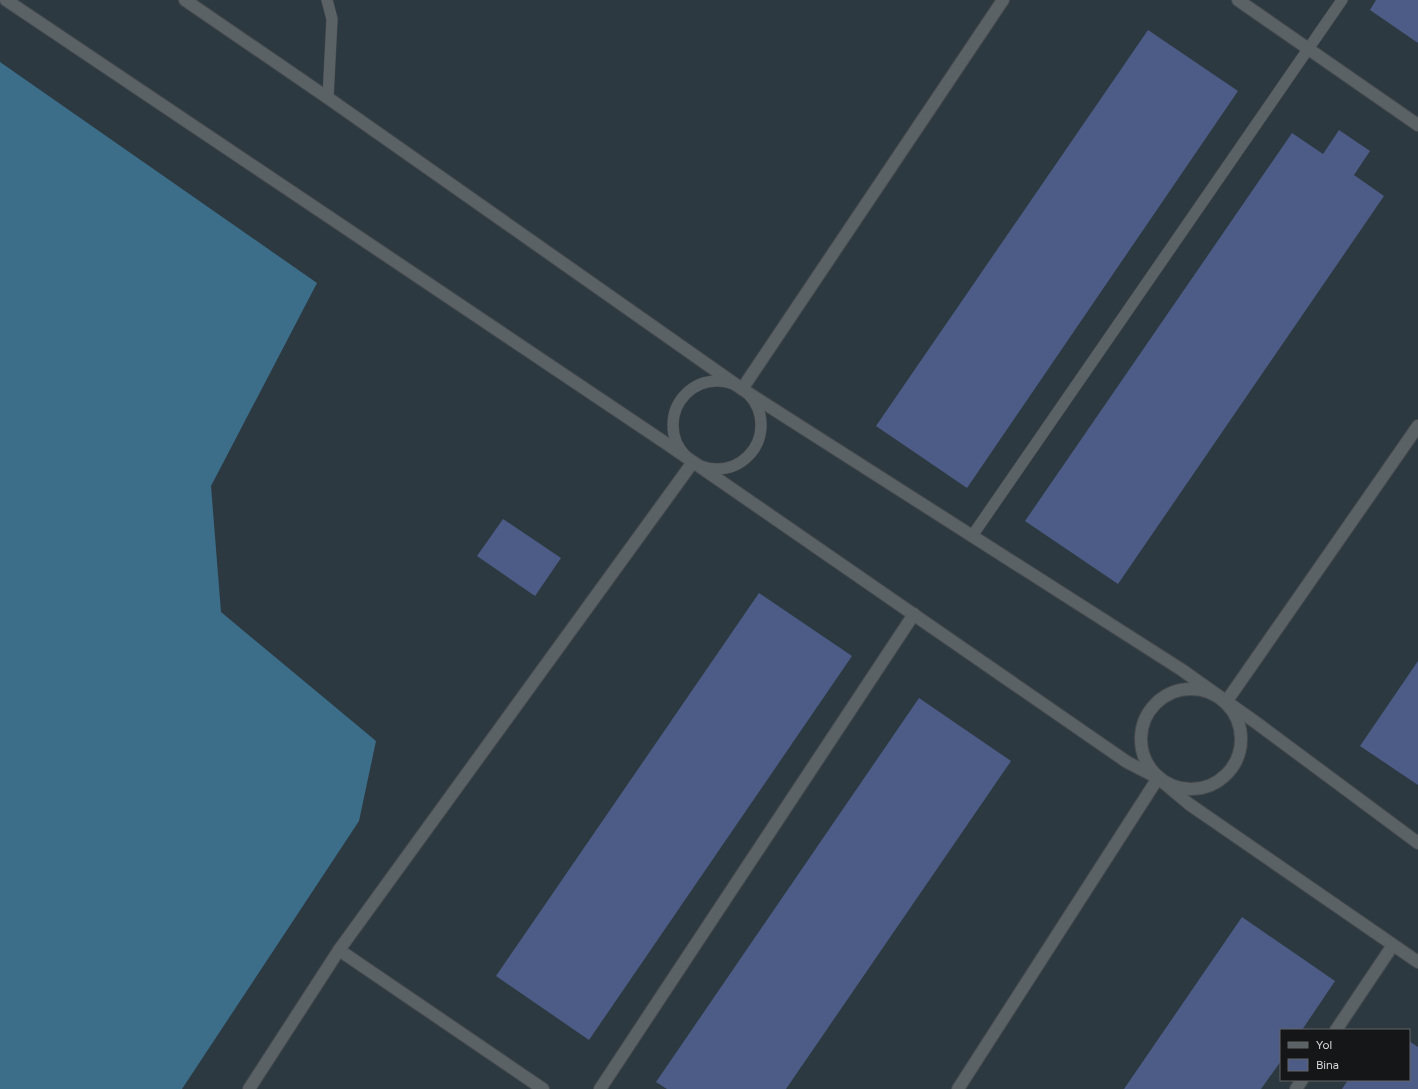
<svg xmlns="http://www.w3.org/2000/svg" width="1418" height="1089" font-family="Figtree,sans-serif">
<rect width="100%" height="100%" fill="#292f32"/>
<path fill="#2d3940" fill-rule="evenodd" d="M0,0H1418V1089H0ZM1281,1030H1409V1080H1281Z"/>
<polygon fill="#3c6e8a" points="0,62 317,283 211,486 221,612 376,741 359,821 182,1089 0,1089"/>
<g fill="#4d5c86">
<polygon points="1376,0 1418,0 1418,43 1370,10"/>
<polygon points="1148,30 1238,91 967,488 876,426"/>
<polygon points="1339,130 1370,151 1354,175 1384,196 1118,584 1025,521 1292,133 1323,154"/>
<polygon points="503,519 561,558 535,596 477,556"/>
<polygon points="759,593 852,656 589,1040 496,976"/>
<polygon points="1418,661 1418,785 1360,746"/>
<polygon points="919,698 1011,761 786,1089 667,1089 656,1082"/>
<polygon points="1242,917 1335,981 1302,1030 1281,1030 1281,1061 1261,1089 1124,1089"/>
<polygon points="1409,1041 1418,1047 1418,1089 1342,1089 1348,1080 1409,1080"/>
</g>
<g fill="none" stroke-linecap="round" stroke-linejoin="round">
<g stroke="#454a4d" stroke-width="12">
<g id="lane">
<polyline points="327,0 332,19 328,98"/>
<circle cx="717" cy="425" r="44"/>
<polyline points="972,536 1342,0"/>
</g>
</g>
<g stroke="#454a4d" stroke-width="14">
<g id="street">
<polyline points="6,0 670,446 1127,762 1158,778 1189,804 1418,962"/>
<polyline points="185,0 328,98 742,389 1182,670 1258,724 1418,843"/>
<polyline points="1238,0 1418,125"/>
<polyline points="742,389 1003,0"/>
<circle cx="1191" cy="739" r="50"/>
<polyline points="1226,702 1418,426"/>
<polyline points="339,950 543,1089"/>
<polyline points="1336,1030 1393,945"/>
<polyline points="249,1089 339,950 693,462"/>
<polyline points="600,1089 914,614"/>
<polyline points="958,1089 1158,778"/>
<polyline points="1296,1089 1302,1080"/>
</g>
</g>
<use href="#lane" stroke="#5b6266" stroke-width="11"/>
<use href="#street" stroke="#5b6266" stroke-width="12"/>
</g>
<rect x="1280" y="1029" width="130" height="52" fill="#141618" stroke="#626467"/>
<rect x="1288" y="1042" width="20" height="6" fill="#5b6266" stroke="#626467"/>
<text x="1316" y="1049" font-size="12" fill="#d7dadd">Yol</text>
<rect x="1288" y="1059" width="20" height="12" fill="#4d5c86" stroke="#626467"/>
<text x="1316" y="1069" font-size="12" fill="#d7dadd">Bina</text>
</svg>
